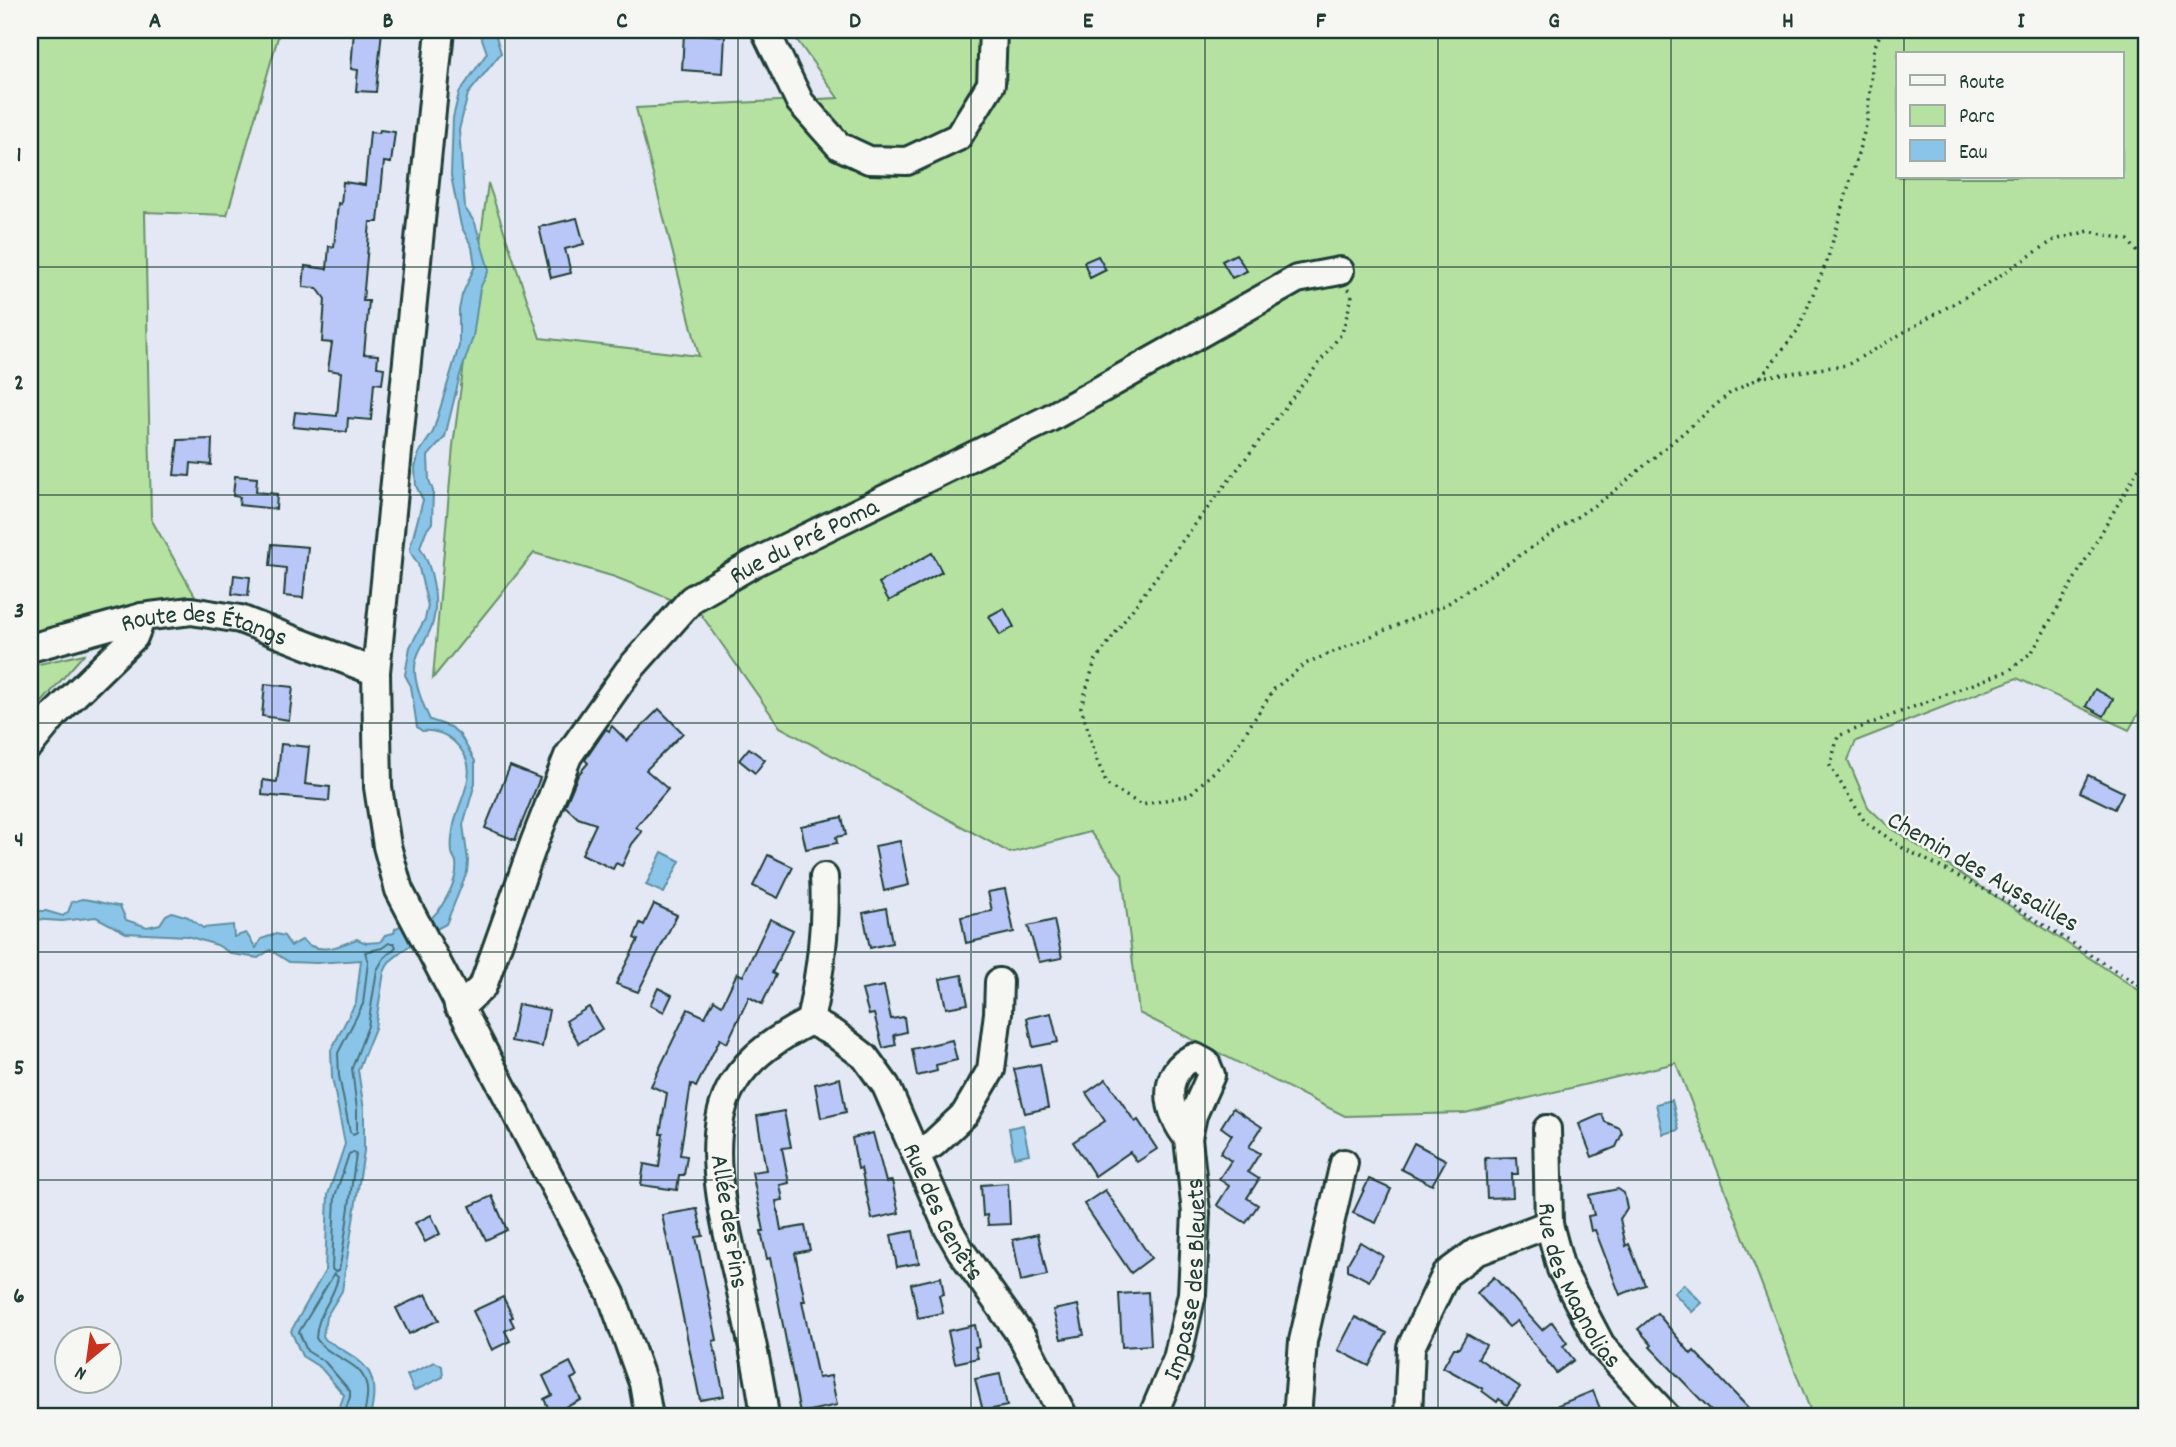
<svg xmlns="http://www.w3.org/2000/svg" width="2176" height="1447" font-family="Dekko,sans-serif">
<rect width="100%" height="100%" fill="#e3e8f4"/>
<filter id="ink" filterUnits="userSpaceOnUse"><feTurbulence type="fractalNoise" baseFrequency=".0143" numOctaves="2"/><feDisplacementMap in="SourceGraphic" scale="14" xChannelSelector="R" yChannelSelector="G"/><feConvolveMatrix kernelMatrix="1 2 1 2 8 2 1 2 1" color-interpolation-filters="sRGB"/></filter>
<g filter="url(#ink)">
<g fill="#b5e2a1" stroke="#6a906a" stroke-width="2" fill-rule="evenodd">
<polygon points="30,30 280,30 227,215 145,212 151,519 198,601 30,635"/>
<path d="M790,30H2146V700L2129,730L2017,678L1856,741L1848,760L1868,807L1888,826L2146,995V1417H1813L1676,1063L1465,1113L1345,1116L1139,1013L1122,874L1090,832L1010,853L780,727L698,610L615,577L534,553L433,678L453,446L488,183L540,338L699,356L636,108L838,98ZM1898,54H2122V177H1898Z"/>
<polygon points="84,654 30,716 30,666"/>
</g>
<g fill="#8ac5e9" stroke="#5f8fa1" stroke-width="2">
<path d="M479,30H494L501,53L468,94L459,130L465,208L475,223L489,270L480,288L473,337L460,375L445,437L428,456L429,480L433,491L432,523L426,531L420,547C432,566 439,599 433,622C429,639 413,653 415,673C416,688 424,707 430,720L451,727L460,735L475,761V783L463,825L468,861L467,872L446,924L431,932L425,923C440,914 459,881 456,862C455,858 452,856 452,852C451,846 452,837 453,830C457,797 487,770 452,740C444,733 432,730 422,731L417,727L411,686L405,675L410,647L425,619L428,606L418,564L411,553L410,548L423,500L416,486L415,468L419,453L433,432L459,346V310L462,295L475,266L472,247L461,226L451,176L453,118L459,93L487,53Z"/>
<polygon points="662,852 680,861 664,893 646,885"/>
<path d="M82,899C98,900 105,905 120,906L126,920L147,927L160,924L166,915L172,912L188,917L203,928L233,925L234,937L246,933L256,948L261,939L276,934L284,936L291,946L302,940C305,942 308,945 311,946C326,953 344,944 357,939L366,943L380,942L385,935L394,933L395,929L405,923L419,938L389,962L384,972L375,1028L358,1070L364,1110V1151L342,1291L326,1317L323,1336L326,1340C364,1363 382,1368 370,1417H336L344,1395L321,1368L302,1356L291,1331L325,1271L328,1195L345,1144L332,1077L331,1050L356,1002L361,960L316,963L289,962L270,950L258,958L232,954L217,945L187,936L126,933L96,917L62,921L30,919V911H46L63,916L68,912L72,902Z"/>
<polygon points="1672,1100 1679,1130 1663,1134 1656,1104"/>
<polygon points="1023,1125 1029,1154 1014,1157 1009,1128"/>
<polygon points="1684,1284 1702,1303 1692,1312 1674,1293"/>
<polygon points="435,1362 442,1366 443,1377 414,1391 407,1375"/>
</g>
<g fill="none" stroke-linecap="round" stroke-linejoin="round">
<g stroke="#4a737c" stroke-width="2">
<polygon points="389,943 394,943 396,947 384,958 377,970 368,1026 352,1068 357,1110 357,1132 353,1134 350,1132 339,1076 338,1053 363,1004 368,962 365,952 382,948"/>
<path d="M354,1152L356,1155C350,1193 347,1232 339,1270L335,1272L332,1269L335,1196L349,1154Z"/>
<path d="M343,1417L350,1397V1391L325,1362L307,1351L299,1332L334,1274L338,1277C334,1300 317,1311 316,1338C328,1359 365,1360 367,1389C368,1399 365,1408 364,1417"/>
</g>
</g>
<g fill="#b8c7f7" stroke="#1f3d34" stroke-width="2">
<polygon points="354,30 382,30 376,92 356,91 358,70 351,69"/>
<polygon points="684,33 725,36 723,73 682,70"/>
<polygon points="380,130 395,132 391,163 384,162 378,222 370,222 363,301 369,301 364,354 378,355 377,367 384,368 382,384 374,383 371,420 348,418 347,432 293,427 295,412 337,416 341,372 328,370 332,343 322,342 325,299 317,288 303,287 305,266 327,269 329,246 334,247 338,203 341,204 343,182 365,185 370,132 379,133"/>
<polygon points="577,218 584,244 565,249 571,273 551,278 539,227"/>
<polygon points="1236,254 1247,271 1232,278 1222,261"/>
<polygon points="1098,256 1106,270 1090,278 1084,262"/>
<polygon points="212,439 211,465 191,463 190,476 174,475 178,440"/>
<polygon points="235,476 257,478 256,492 277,494 276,509 239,505 240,497 233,496"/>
<polygon points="272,544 308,547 303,598 284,596 286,568 270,566"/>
<polygon points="932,553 942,572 889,601 879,583"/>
<polygon points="234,575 250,577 248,596 232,594"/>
<polygon points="1004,608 1014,627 1000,635 989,616"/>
<polygon points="265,684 293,687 289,720 262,716"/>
<polygon points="2095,689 2113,699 2104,716 2086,706"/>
<polygon points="659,709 683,733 646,770 668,789 636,827 642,832 632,844 622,866 616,863 613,869 582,854 596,824 578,818 565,806 578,775 588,763 585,760 606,729 609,731 612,726 627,741"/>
<polygon points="281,744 309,747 305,784 330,787 329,801 262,795 263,780 277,782"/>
<polygon points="749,748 765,760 755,773 739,760"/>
<polygon points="510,766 540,778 515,840 485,828"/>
<polygon points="2088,775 2123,792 2115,809 2080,792"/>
<polygon points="842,817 846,835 836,837 837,843 806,849 801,826"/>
<polygon points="900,841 909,885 884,891 875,846"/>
<polygon points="768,855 793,867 778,898 753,886"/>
<polygon points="1005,889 1014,932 966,943 961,917 992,911 988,892"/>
<polygon points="654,904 677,915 638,992 616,984 638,940 634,938 640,923 644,925"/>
<polygon points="886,908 892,943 870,948 863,913"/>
<polygon points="770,919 793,930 772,973 776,975 762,1004 749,997 727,1043 720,1039 696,1087 691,1084 680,1155 687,1156 684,1175 679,1175 677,1190 641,1185 644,1164 659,1167 663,1134 660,1134 667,1093 651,1086 688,1009 705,1017 714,1000 722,1005 737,973 743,976"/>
<polygon points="1054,920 1062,958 1039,962 1028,926"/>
<polygon points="962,975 968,1004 946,1008 940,979"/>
<polygon points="884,986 891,1019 904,1017 906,1032 894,1035 896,1045 883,1048 874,1014 869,1015 862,990"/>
<polygon points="658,988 672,995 664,1012 650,1005"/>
<polygon points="518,1004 549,1010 542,1047 511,1041"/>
<polygon points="589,1007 602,1029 579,1043 566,1021"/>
<polygon points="1051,1013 1058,1042 1033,1047 1027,1018"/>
<polygon points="952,1040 957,1060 936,1065 937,1071 917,1076 912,1049"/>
<polygon points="1040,1064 1048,1108 1025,1113 1014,1069"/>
<polygon points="840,1078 846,1112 821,1118 815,1084"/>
<polygon points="1106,1079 1135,1122 1138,1120 1157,1149 1137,1162 1130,1152 1095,1176 1073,1142 1105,1121 1086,1093"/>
<polygon points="1233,1108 1262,1127 1249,1147 1260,1153 1248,1172 1259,1179 1247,1198 1258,1205 1246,1223 1217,1205 1229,1186 1219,1179 1231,1161 1220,1153 1232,1135 1221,1127"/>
<polygon points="784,1111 791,1147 782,1148 789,1183 780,1185 783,1200 776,1201 781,1230 805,1226 810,1250 795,1253 805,1301 802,1301 818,1378 831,1376 837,1405 800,1413 770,1258 767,1259 761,1231 764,1231 752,1172 766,1170 757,1116"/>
<polygon points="1602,1114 1605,1122 1620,1128 1622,1134 1616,1147 1592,1157 1579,1124"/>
<polygon points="873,1133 886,1182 892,1181 899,1213 872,1219 861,1168 858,1169 852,1138"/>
<polygon points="1414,1143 1446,1160 1432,1185 1401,1169"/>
<polygon points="1517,1157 1518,1174 1512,1174 1513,1197 1487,1198 1485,1158"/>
<polygon points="1369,1179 1391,1189 1376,1223 1353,1213"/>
<polygon points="1008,1183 1010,1224 988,1225 987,1215 983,1216 981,1185"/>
<polygon points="1618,1189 1624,1193 1627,1208 1620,1219 1626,1246 1629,1244 1645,1285 1620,1295 1595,1230 1591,1231 1588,1216 1594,1215 1589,1195"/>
<polygon points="1105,1190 1151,1258 1131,1273 1084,1204"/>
<polygon points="492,1196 507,1230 486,1240 470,1206"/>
<polygon points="697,1209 703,1236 696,1237 717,1340 713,1341 724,1396 700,1400 662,1215"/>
<polygon points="431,1215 440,1234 425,1242 415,1223"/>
<polygon points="913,1231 919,1263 897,1267 891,1235"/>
<polygon points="1038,1234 1047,1275 1021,1281 1013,1240"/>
<polygon points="1360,1242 1383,1256 1369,1281 1348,1270 1348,1263"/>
<polygon points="941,1277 944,1294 939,1295 943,1313 918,1318 911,1284"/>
<polygon points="1494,1277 1542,1330 1552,1322 1567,1343 1563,1346 1574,1360 1556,1373 1517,1321 1509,1327 1477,1293"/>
<polygon points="1148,1292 1151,1345 1122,1347 1119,1294"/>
<polygon points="426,1294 439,1320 409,1334 396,1308"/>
<polygon points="503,1297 513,1317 510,1318 514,1326 505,1331 510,1341 492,1350 473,1311"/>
<polygon points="1078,1305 1084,1335 1061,1339 1053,1310"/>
<polygon points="1657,1313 1691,1354 1694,1351 1757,1417 1718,1417 1702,1401 1650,1347 1652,1345 1638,1329"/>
<polygon points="1355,1317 1387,1333 1369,1366 1338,1350"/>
<polygon points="975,1325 979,1346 975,1347 978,1358 955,1363 948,1331"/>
<polygon points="1467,1334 1486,1345 1478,1358 1520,1387 1507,1405 1499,1399 1497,1402 1482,1391 1483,1389 1443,1367 1454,1348 1459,1348"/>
<polygon points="570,1362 577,1376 571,1379 581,1400 551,1414 544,1399 552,1395 543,1376"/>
<polygon points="1000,1374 1007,1406 983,1411 975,1379"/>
<polygon points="1593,1391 1601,1411 1586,1417 1563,1417 1558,1405"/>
</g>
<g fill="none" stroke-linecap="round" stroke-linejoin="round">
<g stroke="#1f3d34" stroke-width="32">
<g id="minor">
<polyline points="440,30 376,672 378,787 387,846 399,890 611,1294 643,1383 649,1417"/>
<polyline points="765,30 800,102 839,146 869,160 907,161 958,137 991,84 993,30"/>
<path id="s1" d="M30,648L142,617L191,611L240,619L376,672"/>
<polyline points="30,745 56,713 134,637 142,617"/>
<path id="s2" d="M458,1006L466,1002L483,986L534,843L568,756L628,671L692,599L754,563L1050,418L1297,279L1340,271"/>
<path id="s3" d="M810,1021L835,1034L865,1057L886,1086L948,1228L961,1251L1022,1337L1064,1417"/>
<path d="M810,1021C820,973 827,926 824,877"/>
<path id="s4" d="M1547,1129L1549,1224L1561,1269L1601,1345L1667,1417"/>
<polyline points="916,1153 933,1144 965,1114 991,1070 998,1013 999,982"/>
<path d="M765,1417C760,1375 750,1334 741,1292C728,1233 699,1140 733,1084C750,1055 781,1036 810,1021"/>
<path id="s5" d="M1152,1417L1177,1359L1192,1294L1196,1213L1188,1138L1193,1115L1211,1075L1206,1063L1195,1057C1159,1071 1167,1114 1188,1138"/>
<polyline points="1297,1417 1303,1341 1344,1163"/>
<polyline points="1408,1417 1411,1347 1446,1274 1476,1252 1549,1224"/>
</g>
</g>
<g stroke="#1f3d34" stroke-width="3.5" stroke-dasharray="2 5" stroke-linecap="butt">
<polyline points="1348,289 1352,297 1342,333 1180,544 1095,661 1081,707 1097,760 1107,785 1142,805 1189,795 1229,758 1274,689 1305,664 1447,604 1611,494 1730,393 1761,377 1847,365 1984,286 2054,240 2089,231 2128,240 2146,263"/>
<polyline points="1761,377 1798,330 1827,261 1867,122 1874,48 1882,30"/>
<polyline points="2146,456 2032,652 2010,670 1838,736 1830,766 1865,822 1903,848 2003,899 2146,990"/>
</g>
<use href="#minor" stroke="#f6f6f2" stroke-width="26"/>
</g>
</g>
<path fill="none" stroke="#1f3d34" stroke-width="2" stroke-opacity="0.55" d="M272,30V1417M505,30V1417M738,30V1417M971,30V1417M1205,30V1417M1438,30V1417M1671,30V1417M1904,30V54M1904,177V1417M30,267H2146M30,495H2146M30,723H2146M30,952H2146M30,1180H2146"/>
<g text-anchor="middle" stroke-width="5" stroke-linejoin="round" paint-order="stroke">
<g font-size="26" fill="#1f3d34" stroke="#f6f6f2">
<text dy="9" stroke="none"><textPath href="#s2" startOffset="604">Rue du Pré Poma</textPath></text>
<text dy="9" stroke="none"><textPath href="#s1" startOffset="180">Route des Étangs</textPath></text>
<text transform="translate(1984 870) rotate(30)" y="9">Chemin des Aussailles</text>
<text dy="9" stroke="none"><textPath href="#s3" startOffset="240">Rue des Genêts</textPath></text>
<text transform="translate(731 1221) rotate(81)" y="9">Allée des Pins</text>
<text dy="9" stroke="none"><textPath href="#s5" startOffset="144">Impasse des Bleuets</textPath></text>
<text dy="9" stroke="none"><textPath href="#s4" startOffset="163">Rue des Magnolias</textPath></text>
</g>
</g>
<rect width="2176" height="1447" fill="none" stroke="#f6f6f2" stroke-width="77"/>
<rect x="1896" y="52" width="228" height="126" fill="#f6f6f2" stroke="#a0aca6" stroke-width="2"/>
<rect x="1910" y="75" width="35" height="10" fill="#f6f6f2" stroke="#a0aca6" stroke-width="2"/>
<text x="1959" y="88" font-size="21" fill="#1f3d34">Route</text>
<rect x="1910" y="105" width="35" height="21" fill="#b5e2a1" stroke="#a0aca6" stroke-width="2"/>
<text x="1959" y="122" font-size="21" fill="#1f3d34">Parc</text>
<rect x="1910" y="140" width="35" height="21" fill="#8ac5e9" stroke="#a0aca6" stroke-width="2"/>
<text x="1959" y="158" font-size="21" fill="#1f3d34">Eau</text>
<g transform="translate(88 1360) rotate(209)"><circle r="33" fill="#f6f6f2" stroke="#a0aca6" stroke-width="2"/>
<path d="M0-5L12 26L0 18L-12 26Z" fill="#c8321e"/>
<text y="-10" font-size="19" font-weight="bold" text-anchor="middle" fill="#1f3d34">N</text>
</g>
<rect x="38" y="38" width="2100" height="1370" fill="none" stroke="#1f3d34" stroke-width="2.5"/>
<g font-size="23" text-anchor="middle" font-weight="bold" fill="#1f3d34">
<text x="155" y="27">A</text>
<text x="388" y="27">B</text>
<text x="622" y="27">C</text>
<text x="855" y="27">D</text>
<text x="1088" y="27">E</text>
<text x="1321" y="27">F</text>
<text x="1554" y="27">G</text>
<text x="1788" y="27">H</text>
<text x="2021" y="27">I</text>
<text x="19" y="161">1</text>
<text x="19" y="389">2</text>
<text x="19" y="617">3</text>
<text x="19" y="846">4</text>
<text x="19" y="1074">5</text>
<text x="19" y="1302">6</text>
</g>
</svg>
